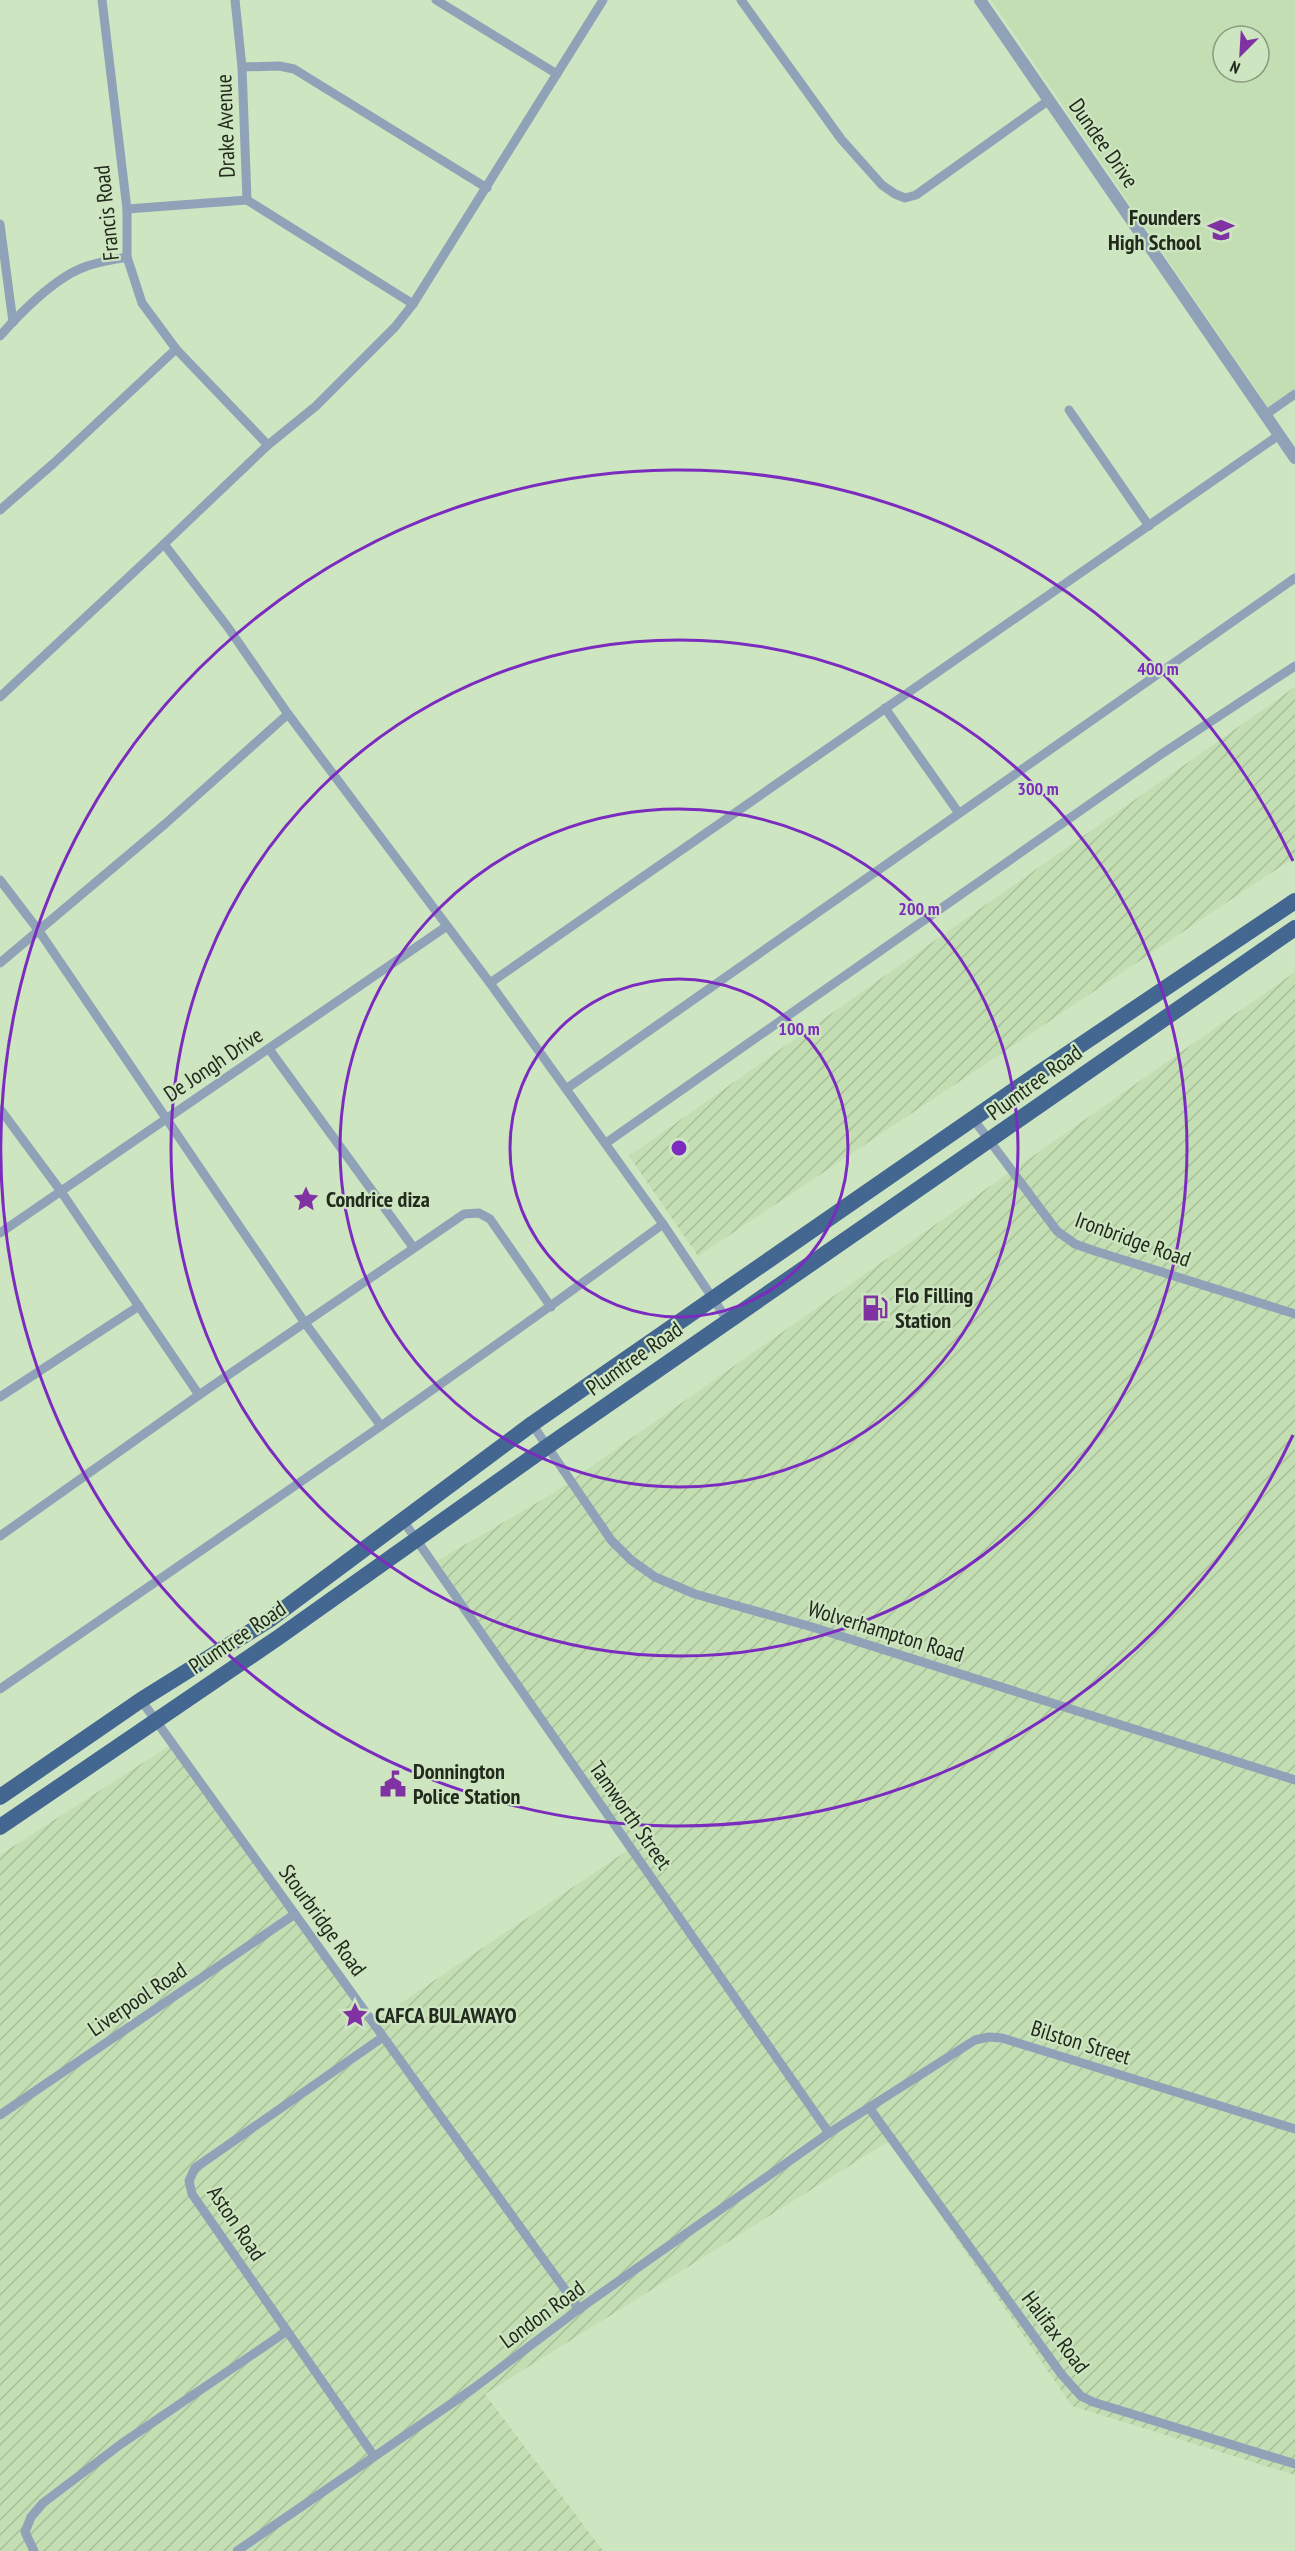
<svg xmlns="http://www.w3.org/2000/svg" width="1295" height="2551" font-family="'PT Sans Narrow',sans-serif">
<defs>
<pattern id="industrial-furrows" width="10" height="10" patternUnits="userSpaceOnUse" patternTransform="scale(1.5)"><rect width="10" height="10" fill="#c3deb3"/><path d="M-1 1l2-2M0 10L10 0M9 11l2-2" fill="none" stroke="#a7bf99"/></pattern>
</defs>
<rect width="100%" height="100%" fill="#cee5c1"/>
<path fill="#c3deb3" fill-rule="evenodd" d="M991,0H1295V388L1268,407ZM1223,36H1259V72H1223Z"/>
<g fill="url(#industrial-furrows)">
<polygon points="1295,687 1295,857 698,1256 629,1156"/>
<polygon points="1295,972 1295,2475 1072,2406 889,2141 485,2394 603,2551 0,2551 0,1855 169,1746 370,2024 634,1846 437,1561 552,1494"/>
</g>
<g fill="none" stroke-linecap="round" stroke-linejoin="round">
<g stroke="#90a2b8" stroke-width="9">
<polyline points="102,0 127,209 127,257 142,303 176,349 268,445"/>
<polyline points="235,0 242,67 247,200 413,304"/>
<polyline points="436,0 557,74"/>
<polyline points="741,0 841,139 882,185 895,194 905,198 916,195 1049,100"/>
<polyline points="242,67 279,66 294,69 487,188"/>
<polyline points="127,209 247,200"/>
<polyline points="0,224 13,322"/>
<path d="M0,336C20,313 54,279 82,268C96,262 113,260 127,257"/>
<polyline points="1069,410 1149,526"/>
<polyline points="1265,415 1295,394"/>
<polyline points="0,510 54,463 176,349"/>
<polyline points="164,544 227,626 288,714 490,983 663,1224 728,1321"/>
<polyline points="0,697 164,544 268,445 316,406 395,327 413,304 603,0"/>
<polyline points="885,708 958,812"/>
<polyline points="0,880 39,931 305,1323 381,1426"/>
<polyline points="0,963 165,824 288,714"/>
<polyline points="490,983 1279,435"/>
<polyline points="269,1049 413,1247"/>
<polyline points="566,1089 1295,578"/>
<polyline points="0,1109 60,1190 199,1395"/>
<polyline points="974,1120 1057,1231 1075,1244 1095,1251 1295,1314"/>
<polyline points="606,1143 1160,755 1295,666"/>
<polyline points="0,1233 447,926"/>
<polyline points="0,1397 139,1306"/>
<polyline points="532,1424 611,1540 631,1560 655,1577 695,1594 812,1627 1295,1780"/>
<polyline points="402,1519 829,2133"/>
<polyline points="0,1536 199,1395 464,1214 479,1213 490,1219 551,1307"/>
<path d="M0,1689C222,1536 446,1384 663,1224"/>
<polyline points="141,1700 579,2309"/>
<polyline points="870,2109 1062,2375 1081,2396 1093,2402 1295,2464"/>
<polyline points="0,2115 295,1914"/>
<polyline points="374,2456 192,2194 189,2181 195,2168 383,2037"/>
<polyline points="34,2551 25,2532 31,2517 43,2503 121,2444 287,2331"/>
<polyline points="237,2551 474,2388 579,2309 829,2133 975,2040 989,2037 1002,2038 1295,2129"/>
</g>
<polyline stroke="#90a2b8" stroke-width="12" points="980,0 1295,458"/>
<g stroke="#446792" stroke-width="16">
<polyline points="0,1797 141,1700 269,1620 532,1424 1039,1073 1295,901"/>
<polyline points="0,1827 279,1637 548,1446 1295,928"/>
</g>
</g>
<g fill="none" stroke="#7b2cbf" stroke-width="3">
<circle cx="679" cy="1148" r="169"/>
<circle cx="679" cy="1148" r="339"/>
<circle cx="679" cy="1148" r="508"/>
<path d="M1293 1435A678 678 0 1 1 1293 861"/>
</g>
<defs>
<g id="school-bare" transform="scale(2.07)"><path d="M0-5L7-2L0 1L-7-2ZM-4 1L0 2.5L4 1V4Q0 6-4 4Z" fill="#8132a2" stroke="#cee5c1" stroke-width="2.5" paint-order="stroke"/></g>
<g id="sight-bare" transform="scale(2.07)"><path d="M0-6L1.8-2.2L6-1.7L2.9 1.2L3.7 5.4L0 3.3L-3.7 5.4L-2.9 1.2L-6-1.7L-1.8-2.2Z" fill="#8132a2" stroke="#cee5c1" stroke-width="2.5" paint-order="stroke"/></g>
<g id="fuel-bare" transform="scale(2.07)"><path d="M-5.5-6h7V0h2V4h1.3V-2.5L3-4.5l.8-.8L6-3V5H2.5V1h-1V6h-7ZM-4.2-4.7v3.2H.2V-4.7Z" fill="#8132a2" stroke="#cee5c1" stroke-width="2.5" paint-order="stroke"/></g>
<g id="civic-bare" transform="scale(2.07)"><path d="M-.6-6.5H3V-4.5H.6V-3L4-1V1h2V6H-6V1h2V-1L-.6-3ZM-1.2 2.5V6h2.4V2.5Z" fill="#8132a2" stroke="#cee5c1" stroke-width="2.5" paint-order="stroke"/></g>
</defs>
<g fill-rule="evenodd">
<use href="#school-bare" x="1221" y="230"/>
<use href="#sight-bare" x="306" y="1199"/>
<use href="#fuel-bare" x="875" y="1308"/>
<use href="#civic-bare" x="393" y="1784"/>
<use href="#sight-bare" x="355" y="2015"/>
</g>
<g text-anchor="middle" stroke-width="4.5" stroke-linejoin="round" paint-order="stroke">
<g font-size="22" fill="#212a1c" stroke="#cee5c1">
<text transform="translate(225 126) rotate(-92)" y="8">Drake Avenue</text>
<text transform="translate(1104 143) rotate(55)" y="8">Dundee Drive</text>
<text transform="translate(106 213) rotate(-96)" y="8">Francis Road</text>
<text transform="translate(213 1064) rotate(-34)" y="8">De Jongh Drive</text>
<text transform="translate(1034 1082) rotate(-36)" y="8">Plumtree Road</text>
<text transform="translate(1133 1239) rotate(20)" y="8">Ironbridge Road</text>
<text transform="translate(634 1358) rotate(-35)" y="8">Plumtree Road</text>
<text transform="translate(886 1631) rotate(17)" y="8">Wolverhampton Road</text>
<text transform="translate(237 1637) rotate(-34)" y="8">Plumtree Road</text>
<text transform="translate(631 1815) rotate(55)" y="8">Tamworth Street</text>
<text transform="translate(323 1920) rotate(54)" y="8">Stourbridge Road</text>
<text transform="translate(137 1999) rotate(-34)" y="8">Liverpool Road</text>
<text transform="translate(1081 2042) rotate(17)" y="8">Bilston Street</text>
<text transform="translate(237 2223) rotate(56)" y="8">Aston Road</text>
<text transform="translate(542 2314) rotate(-36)" y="8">London Road</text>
<text transform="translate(1056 2332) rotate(53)" y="8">Halifax Road</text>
</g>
<g font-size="22" font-weight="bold" fill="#212a1c" stroke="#cee5c1" text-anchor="start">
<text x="1201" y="225" text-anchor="end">Founders<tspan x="1201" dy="25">High School</tspan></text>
<text x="326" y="1207">Condrice diza</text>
<text x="895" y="1303">Flo Filling<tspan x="895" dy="25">Station</tspan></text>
<text x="413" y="1779">Donnington<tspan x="413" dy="25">Police Station</tspan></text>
<text x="375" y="2023">CAFCA BULAWAYO</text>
</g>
</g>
<circle cx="679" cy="1148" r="9" fill="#7b2cbf" stroke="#cee5c1" stroke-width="3"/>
<g font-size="18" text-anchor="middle" font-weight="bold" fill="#7b2cbf" stroke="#cee5c1" stroke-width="4.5" stroke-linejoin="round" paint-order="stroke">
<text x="1158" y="675">400 m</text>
<text x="1038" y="795">300 m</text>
<text x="919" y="915">200 m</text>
<text x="799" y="1035">100 m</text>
</g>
<g transform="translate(1241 54) rotate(204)"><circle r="28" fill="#cee5c1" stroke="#899a7f" stroke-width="1.5"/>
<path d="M0-4.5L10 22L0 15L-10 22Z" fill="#8132a2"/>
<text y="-9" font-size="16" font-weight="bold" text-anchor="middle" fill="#212a1c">N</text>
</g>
</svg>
